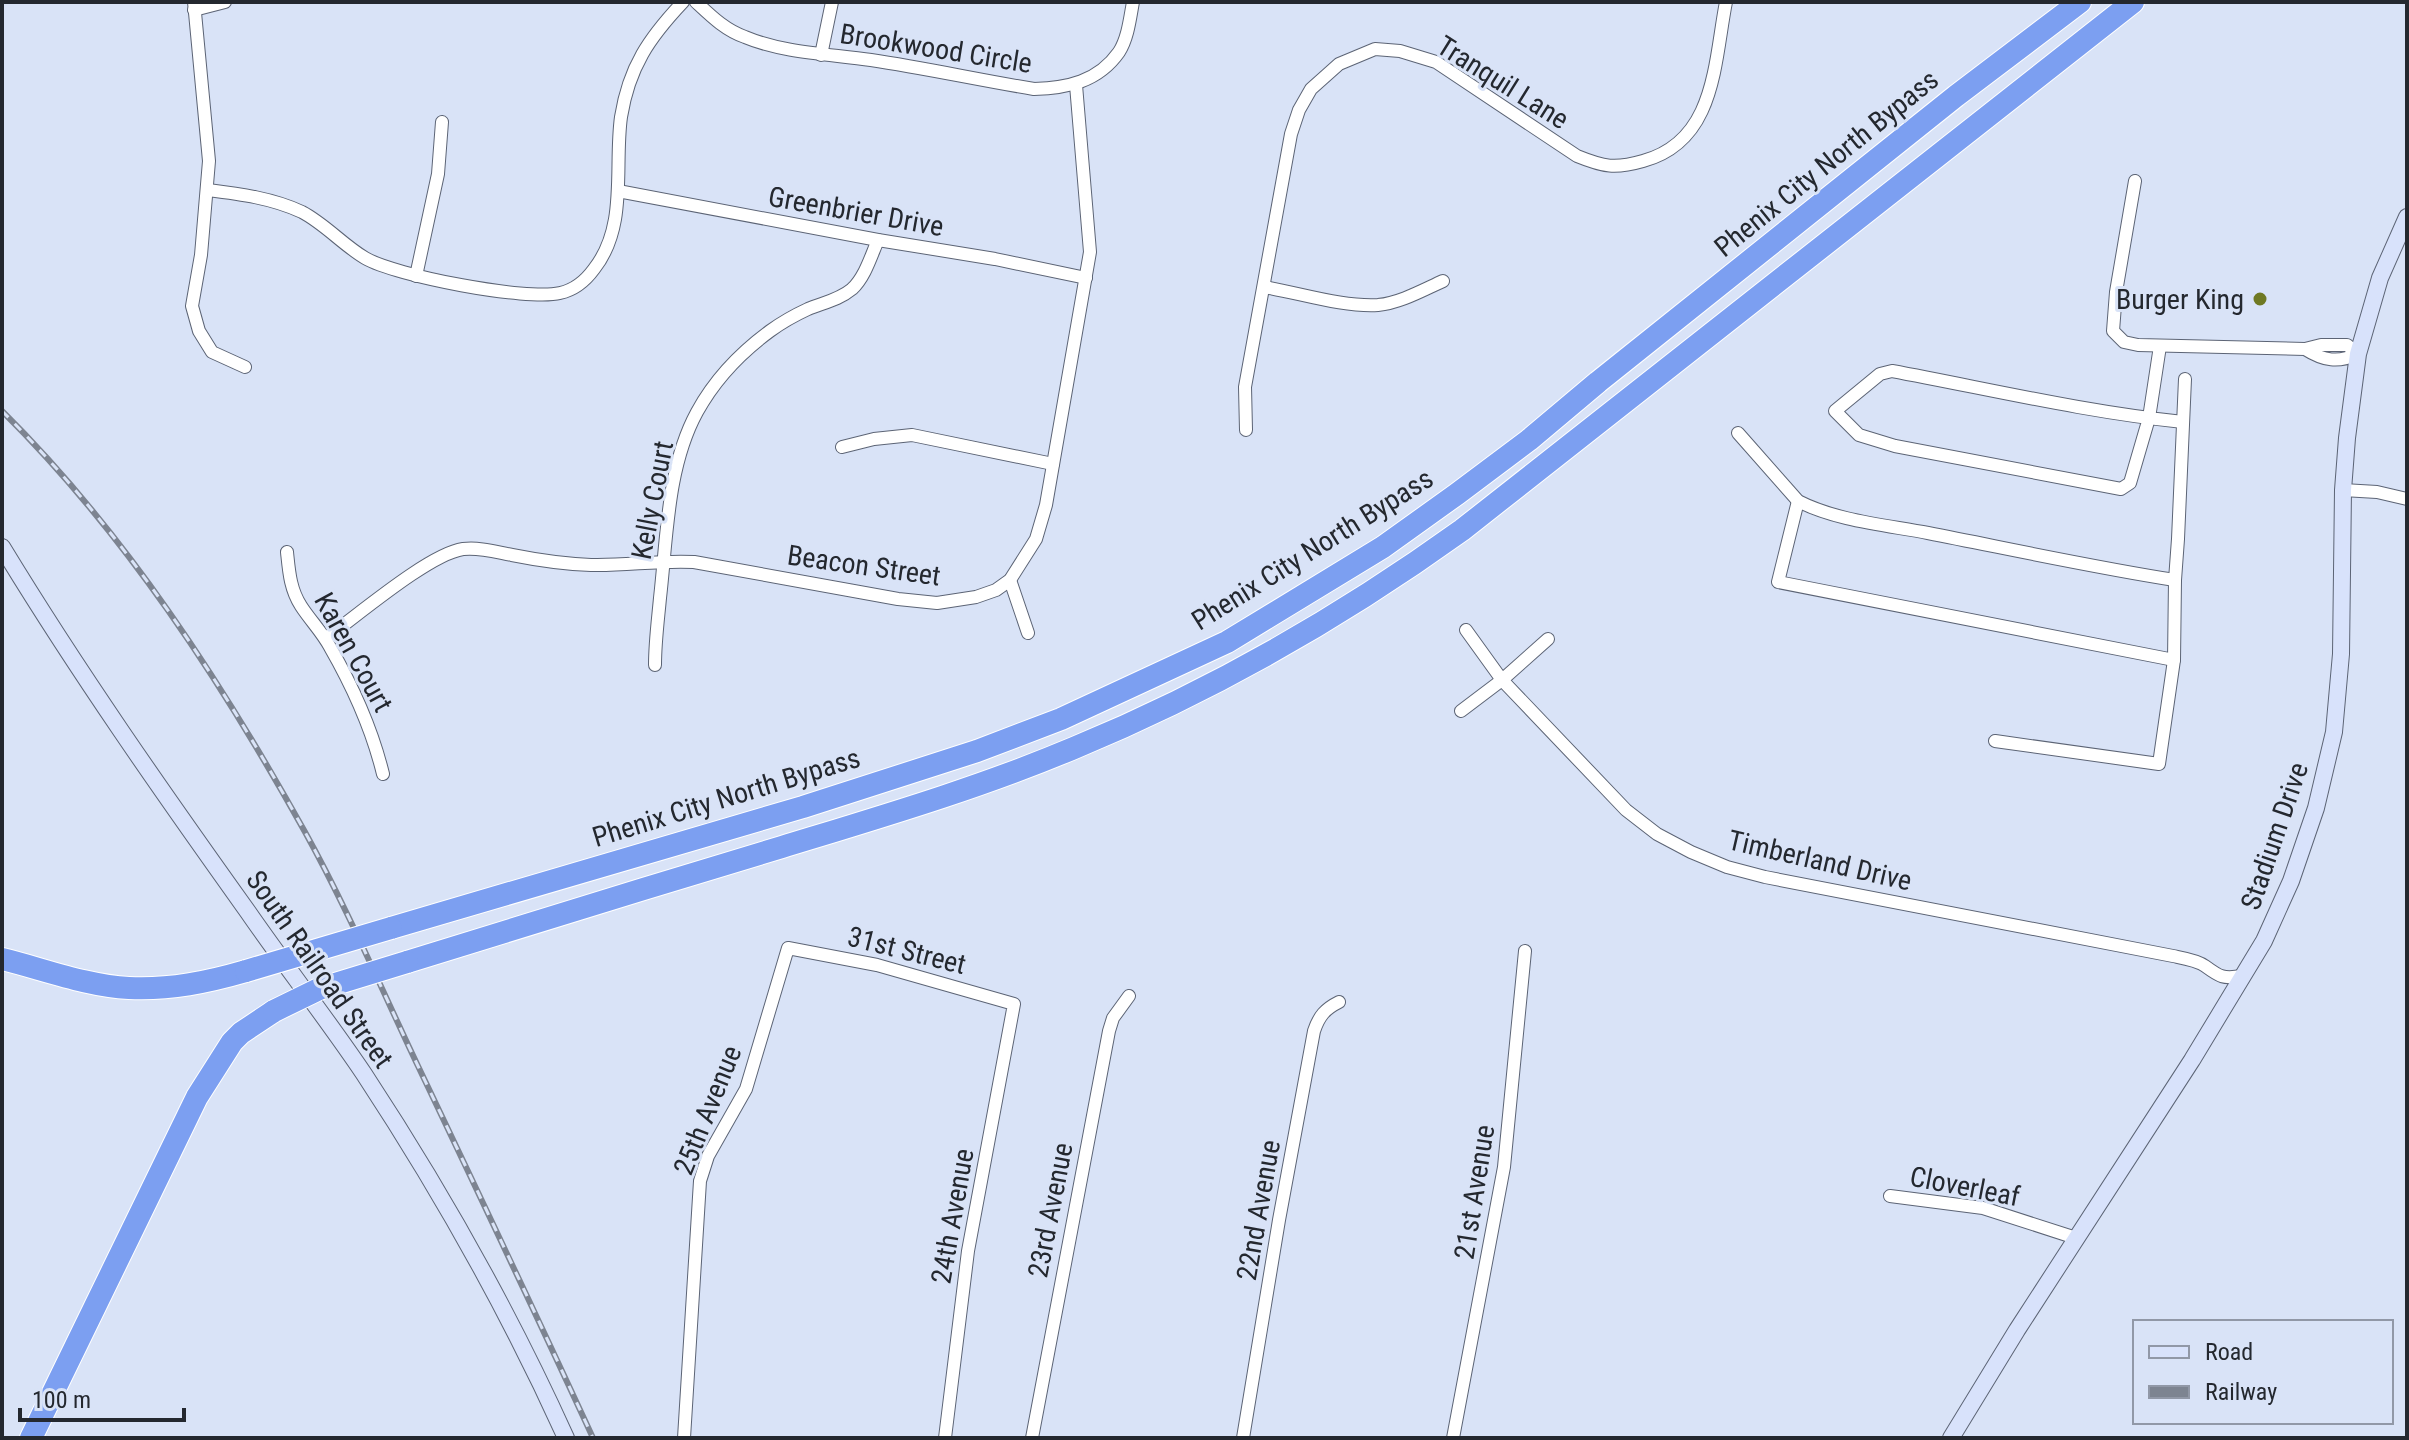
<svg xmlns="http://www.w3.org/2000/svg" width="2409" height="1440" font-family="'Roboto Condensed',sans-serif">
<rect width="100%" height="100%" fill="#d9e3f7"/>
<g fill="none" stroke-linecap="round" stroke-linejoin="round">
<g stroke="#5c6475" stroke-width="14">
<g id="street">
<polyline points="194,2 209,161 201,255 192,306 199,331 212,352 245,367"/>
<path d="M696,2C711,16 725,30 745,37C783,53 830,54 871,60C925,68 979,80 1034,89C1067,88 1098,82 1119,52C1128,38 1130,18 1133,2"/>
<polyline points="194,10 225,2"/>
<polyline points="821,55 832,2"/>
<path d="M2135,181L2116,292L2113,331L2124,342L2138,345L2305,349L2321,345H2347L2358,354C2338,363 2324,361 2305,349"/>
<path d="M208,190C240,194 272,198 302,212C325,224 343,245 365,258C396,276 527,301 560,293C574,290 586,280 594,269C628,226 614,167 621,117C629,67 649,38 683,2"/>
<polyline points="618,191 878,240 995,259 1086,278"/>
<polyline points="416,276 438,174 442,122"/>
<path d="M1264,287C1300,293 1342,307 1378,305C1400,303 1423,290 1443,281"/>
<path d="M2160,346L2149,418L2130,483L2121,489L1895,446L1859,435L1835,411L1880,374L1892,371C1989,389 2085,412 2183,422"/>
<path d="M1246,430L1245,387L1291,134L1299,110L1311,89L1339,64L1375,49L1400,51L1436,62L1577,156C1604,167 1615,169 1643,161C1716,141 1714,63 1726,2"/>
<path d="M1738,433L1798,501C1837,521 1886,525 1928,533C2010,549 2092,567 2175,580"/>
<polyline points="842,447 874,439 912,435 1053,464"/>
<polyline points="2343,490 2377,492 2407,499"/>
<polyline points="1798,501 1778,582 2174,660"/>
<path d="M287,552C289,571 290,589 301,606C310,620 322,632 330,647C353,687 372,729 383,774"/>
<polyline points="1010,580 1028,633"/>
<path d="M1466,630L1502,680L1626,810L1657,834L1691,852L1727,867L1765,877L2173,956C2183,958 2197,960 2205,966C2220,977 2223,979 2242,976"/>
<path d="M326,638C357,616 429,554 463,549C480,547 496,552 512,555C537,560 565,564 591,565C626,566 658,560 694,562L898,599L937,603L976,597L996,590L1010,580L1036,539L1046,505L1090,252L1076,85"/>
<path d="M655,665C655,642 658,620 660,598C667,537 667,467 697,412C715,379 740,353 770,331C781,323 795,315 808,309C822,303 839,300 852,289C865,277 871,256 878,240"/>
<polyline points="1461,711 1502,680 1548,639"/>
<polyline points="1995,741 2159,764 2174,660 2175,580 2178,539 2185,379"/>
<polyline points="1890,1196 1983,1208 2076,1238"/>
<polyline points="684,1438 700,1181 708,1156 746,1089 788,948 877,965 1014,1004 968,1251 945,1438"/>
<polyline points="1032,1438 1109,1031 1113,1018 1129,996"/>
<path d="M1243,1438L1279,1220L1314,1031C1319,1016 1325,1009 1339,1002"/>
<polyline points="1453,1438 1504,1167 1525,951"/>
</g>
</g>
<g stroke="#5c6475" stroke-width="18">
<g id="secondary">
<path d="M2,547C78,672 163,793 248,912C286,967 327,1019 364,1074C439,1188 510,1314 566,1438"/>
<polyline points="1951,1438 2017,1330 2192,1060 2264,941 2291,881 2316,808 2334,732 2341,654 2343,490 2347,438 2358,354 2380,278 2407,217"/>
</g>
</g>
<g stroke="#fff" stroke-width="24">
<g id="highway">
<polyline points="391,928 803,807 977,751 1061,719 1227,642 1383,547 1457,494 1529,440 1598,382 1956,96 2080,2"/>
<path d="M2,959C43,969 87,986 129,988C170,990 208,982 246,971"/>
<path d="M407,962C531,923 657,885 782,847C880,817 979,788 1074,748C1212,691 1341,617 1462,530L2133,2"/>
<polyline points="31,1438 197,1097 232,1042 241,1033 274,1011"/>
</g>
</g>
<use href="#street" stroke="#fff" stroke-width="12"/>
<use href="#secondary" stroke="#d8e2fb" stroke-width="16"/>
<use href="#highway" stroke="#7c9ff1" stroke-width="22"/>
<g stroke="#7d8491" stroke-width="6">
<path id="rail" d="M2,411C125,533 221,681 305,832C347,908 381,988 418,1066C477,1190 536,1314 593,1438"/>
</g>
<use href="#rail" stroke="#d9e3f7" stroke-width="3" stroke-dasharray="9" stroke-linecap="butt"/>
<g stroke="#fff" stroke-width="24" stroke-linecap="butt">
<g id="highway-bridge">
<polyline points="246,971 391,928"/>
<polyline points="274,1011 319,989 407,962"/>
</g>
</g>
<use href="#highway-bridge" stroke="#7c9ff1" stroke-width="22"/>
</g>
<circle fill="#6f7923" stroke="#d9e3f7" stroke-width="3" cx="2260" cy="299" r="8"/>
<g text-anchor="middle" stroke-width="6" stroke-linejoin="round" paint-order="stroke">
<g font-size="28" fill="#24282f" stroke="#d9e3f7">
<text transform="translate(936 48) rotate(9)" y="10">Brookwood Circle</text>
<text transform="translate(1503 82) rotate(32)" y="10">Tranquil Lane</text>
<text transform="translate(1826 163) rotate(-39)" y="10">Phenix City North Bypass</text>
<text transform="translate(856 211) rotate(10)" y="10">Greenbrier Drive</text>
<text transform="translate(652 500) rotate(-79)" y="10">Kelly Court</text>
<text transform="translate(1312 549) rotate(-32)" y="10">Phenix City North Bypass</text>
<text transform="translate(864 565) rotate(8)" y="10">Beacon Street</text>
<text transform="translate(354 652) rotate(61)" y="10">Karen Court</text>
<text transform="translate(726 797) rotate(-17)" y="10">Phenix City North Bypass</text>
<text transform="translate(2274 836) rotate(-71)" y="10">Stadium Drive</text>
<text transform="translate(1820 860) rotate(13)" y="10">Timberland Drive</text>
<text transform="translate(907 950) rotate(14)" y="10">31st Street</text>
<text transform="translate(320 969) rotate(55)" y="10">South Railroad Street</text>
<text transform="translate(707 1110) rotate(-68)" y="10">25th Avenue</text>
<text transform="translate(1965 1186) rotate(11)" y="10">Cloverleaf</text>
<text transform="translate(1474 1192) rotate(-81)" y="10">21st Avenue</text>
<text transform="translate(1050 1210) rotate(-79)" y="10">23rd Avenue</text>
<text transform="translate(1258 1210) rotate(-80)" y="10">22nd Avenue</text>
<text transform="translate(952 1216) rotate(-80)" y="10">24th Avenue</text>
</g>
<g font-size="28" fill="#24282f" stroke="#d9e3f7" text-anchor="end">
<text x="2244" y="309">Burger King</text>
</g>
</g>
<rect width="2409" height="1440" fill="none" stroke="#24282f" stroke-width="8"/>
<rect x="2133" y="1320" width="260" height="104" fill="#d9e3f7" stroke="#9198a7" stroke-width="2"/>
<rect x="2149" y="1346" width="40" height="12" fill="#d8e2fb" stroke="#9198a7" stroke-width="2"/>
<text x="2205" y="1360" font-size="24" fill="#24282f">Road</text>
<rect x="2149" y="1386" width="40" height="12" fill="#7d8491" stroke="#9198a7" stroke-width="2"/>
<text x="2205" y="1400" font-size="24" fill="#24282f">Railway</text>
<path d="M20 1408v12h164v-12" fill="none" stroke="#24282f" stroke-width="4"/>
<text x="32" y="1408" font-size="24" fill="#24282f" stroke="#d9e3f7" stroke-width="6" paint-order="stroke">100 m</text>
</svg>
